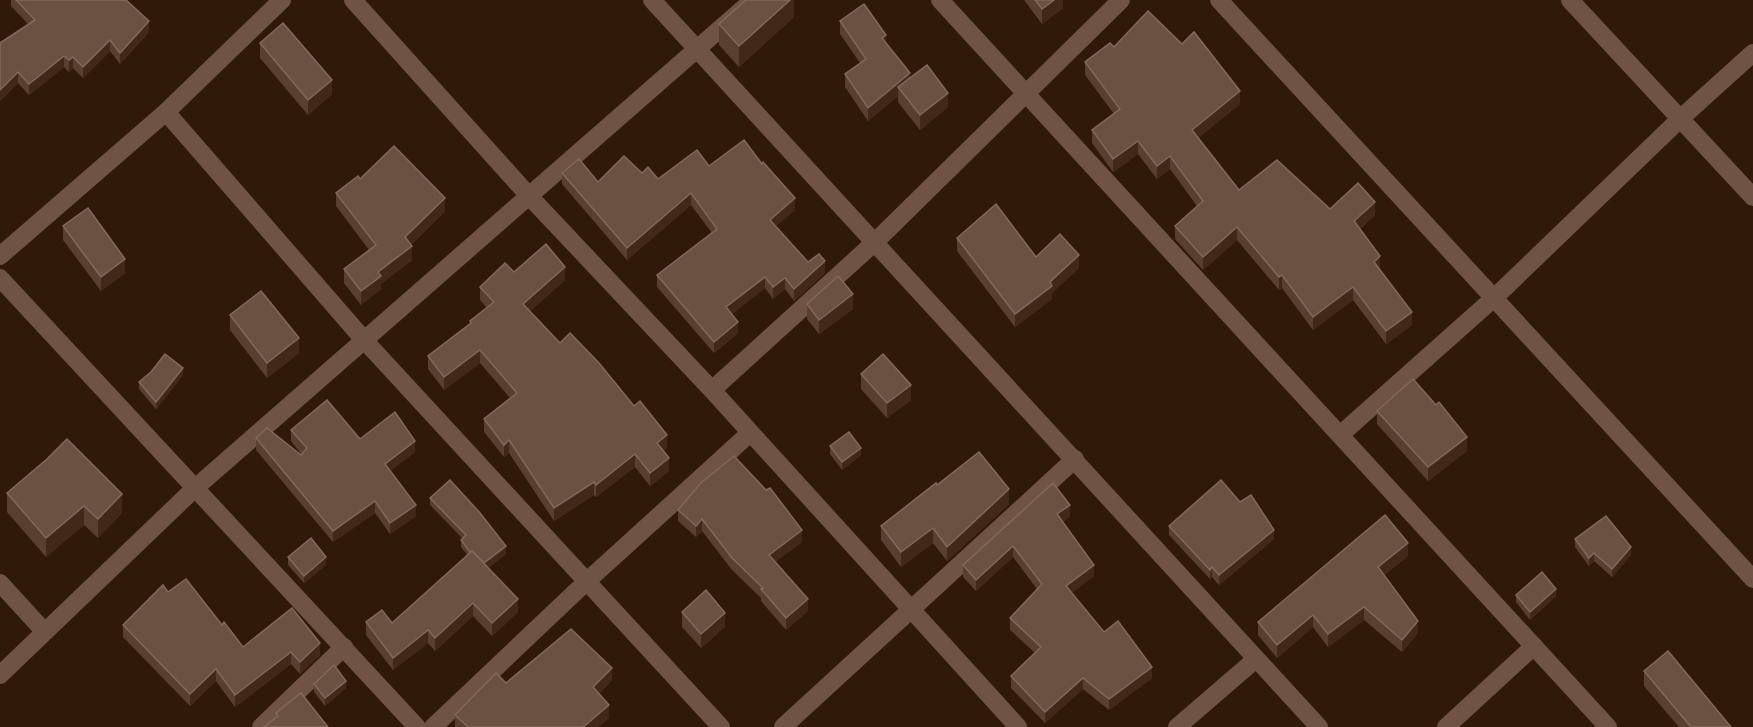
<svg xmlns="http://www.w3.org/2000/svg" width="1753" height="727" font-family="'PT Serif',serif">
<rect width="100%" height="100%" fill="#311909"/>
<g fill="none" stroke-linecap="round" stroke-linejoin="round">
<g stroke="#705443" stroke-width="18">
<polyline points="353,0 530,197 712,390 1018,727"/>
<polyline points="652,0 1319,727"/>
<polyline points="940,0 1608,727"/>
<polyline points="1219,0 1753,579"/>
<polyline points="1570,0 1753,197"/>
<polyline points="166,112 365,341 721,727"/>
<polyline points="0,256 166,112 282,0"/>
<polyline points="0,278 417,727"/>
<polyline points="712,390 875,242 1121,0"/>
<polyline points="1340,435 1494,298 1681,118 1753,53"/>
<polyline points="0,583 44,631"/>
<polyline points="0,675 194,489 753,0"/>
<polyline points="261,727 344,647"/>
<polyline points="433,727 586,582 750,433"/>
<polyline points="783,727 1075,459"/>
<polyline points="1177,727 1256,659"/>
<polyline points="1446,727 1534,646"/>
</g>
</g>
<g fill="#593f2f">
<polygon points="11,0 126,0 149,32 120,64 110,51 83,78 73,68 69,72 64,67 29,95 18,83 0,101 28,24 11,6"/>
<polygon points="794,0 794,17 739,67 719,45 719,24"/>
<polygon points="1024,0 1063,0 1063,8 1042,24"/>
<polygon points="840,21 886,43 910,78 948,107 920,130 898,102 898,96 868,121 845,87 845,74 860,63 840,34"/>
<polygon points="260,43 332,94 308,115 260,58"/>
<polygon points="1114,47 1240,104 1198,138 1239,190 1330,209 1375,215 1360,229 1380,269 1380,270 1412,325 1386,344 1353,300 1313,330 1282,288 1279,290 1237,240 1203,270 1175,239 1175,226 1197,206 1170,169 1157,179 1138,154 1113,172 1092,143 1092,130 1114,114 1085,75 1085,62"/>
<polygon points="709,166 795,210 776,226 808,262 825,273 794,301 785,289 773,299 765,288 732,314 738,333 714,353 657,287 657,275 712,233 691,205 627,260 562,184 562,173 598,182 642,173 658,179"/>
<polygon points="360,179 445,211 411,245 412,260 381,284 381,289 361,305 344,283 344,269 369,250 336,206 336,193"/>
<polygon points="63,226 125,273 101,291 63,240"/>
<polygon points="957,238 1036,257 1079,268 1052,293 1052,299 1015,327 957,251"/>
<polygon points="514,272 565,280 530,311 560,343 667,448 663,451 669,471 650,486 635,467 596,497 594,495 554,521 509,453 504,457 484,432 484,419 510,398 480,363 444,390 428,369 428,356 470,324 470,321 487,308 480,300 480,287"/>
<polygon points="807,304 853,309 819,334 807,319"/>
<polygon points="230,315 299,353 267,378 230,330"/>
<polygon points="861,374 911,400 887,418 861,389"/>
<polygon points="183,375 156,409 139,389 139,382"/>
<polygon points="1436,405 1467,451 1428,481 1377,424 1377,411"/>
<polygon points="291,430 360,439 415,452 390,471 416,516 390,534 375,513 333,542 256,450 256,438 301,455 301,454 291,441"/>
<polygon points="830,446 861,455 842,470 830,454"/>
<polygon points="47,459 122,513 98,538 84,525 46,557 7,512 7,493"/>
<polygon points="937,485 1009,504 947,561 933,543 901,567 881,540 881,526"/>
<polygon points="430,498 506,554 488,568 518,612 492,636 473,616 435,651 428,643 393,670 366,635 366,622 392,623 468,556 461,547 461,540 462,538 430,505"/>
<polygon points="1240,502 1274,539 1219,585 1212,577 1210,579 1169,535 1169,526"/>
<polygon points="678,510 802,542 775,562 808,611 786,630 761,601 761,598 732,570 702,531 696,537 678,521"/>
<polygon points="1070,517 1062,522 1094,576 1071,593 1104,632 1152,678 1109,710 1083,689 1045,723 1011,688 1011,676 1035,653 1010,630 1010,618 1037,589 1013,557 976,591 963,577 963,565"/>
<polygon points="1575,539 1631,555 1612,577 1594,561 1589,566 1575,547"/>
<polygon points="1408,556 1384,575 1418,633 1402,652 1364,620 1328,647 1313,627 1277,658 1258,635 1258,622"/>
<polygon points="288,557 326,565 304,583 288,565"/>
<polygon points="168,592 222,625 243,647 320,655 300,674 291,664 235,707 216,681 190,706 123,637 123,625"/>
<polygon points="1516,595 1556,596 1530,620 1516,602"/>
<polygon points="682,612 725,627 701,648 682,627"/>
<polygon points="1644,671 1731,727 1679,727 1644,686"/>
<polygon points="612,680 599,694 609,718 598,727 455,727 455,715 506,683"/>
<polygon points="314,684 346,688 325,706 314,692"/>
</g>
<g fill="#422818">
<polygon points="790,0 794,0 794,17 739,67 739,46"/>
<polygon points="1054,0 1063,0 1063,8 1042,24 1042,9"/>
<polygon points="149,21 149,32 120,64 120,53"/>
<polygon points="886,35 886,48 882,38"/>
<polygon points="110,40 110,51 83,78 83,67"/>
<polygon points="64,56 64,67 29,95 29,84"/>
<polygon points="73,57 73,68 69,72 69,60"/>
<polygon points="18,72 18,83 0,101 0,90"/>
<polygon points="910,73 910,86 898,87 898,96 868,121 868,108"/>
<polygon points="332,80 332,94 308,115 308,100"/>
<polygon points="1240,91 1240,104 1192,143 1192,130"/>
<polygon points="948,93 948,107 920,130 920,115"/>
<polygon points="1138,141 1138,154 1113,172 1113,159"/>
<polygon points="1170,156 1170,169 1157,179 1157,166"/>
<polygon points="691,193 691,205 627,260 627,248"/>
<polygon points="445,198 445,211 405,251 405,237"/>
<polygon points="795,198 795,210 770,231 770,220"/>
<polygon points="1375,202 1375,215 1354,234 1354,221"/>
<polygon points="1237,227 1237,240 1203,270 1203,257"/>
<polygon points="412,246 412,260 381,284 381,289 361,305 361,291 378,272"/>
<polygon points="1079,255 1079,268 1052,293 1052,299 1015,327 1015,314"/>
<polygon points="1380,256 1380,269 1374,275 1374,262"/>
<polygon points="125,259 125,273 101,291 101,277"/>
<polygon points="825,261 825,273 794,301 794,289"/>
<polygon points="565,267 565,280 523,317 523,304"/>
<polygon points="1282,275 1282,288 1279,290 1279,277"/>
<polygon points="765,277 765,288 726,319 726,307"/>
<polygon points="785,278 785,289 773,299 773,287"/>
<polygon points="1353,287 1353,300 1313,330 1313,317"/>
<polygon points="853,294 853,309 819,334 819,320"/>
<polygon points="1412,312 1412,325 1386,344 1386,331"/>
<polygon points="738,322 738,333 714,353 714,342"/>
<polygon points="299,338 299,353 267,378 267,363"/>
<polygon points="480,350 480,363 444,390 444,377"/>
<polygon points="183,368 183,375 156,409 156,402"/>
<polygon points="911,385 911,400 887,418 887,403"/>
<polygon points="667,435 667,448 657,456 657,443"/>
<polygon points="1467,437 1467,451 1428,481 1428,467"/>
<polygon points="509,440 509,453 504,457 504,445"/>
<polygon points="415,441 415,452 385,475 385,464"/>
<polygon points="861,448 861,455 842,470 842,462"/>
<polygon points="635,454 635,467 596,497 596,485"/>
<polygon points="669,458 669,471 650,486 650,473"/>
<polygon points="594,482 594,495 554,521 554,508"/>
<polygon points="1009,489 1009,504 947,561 947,547"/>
<polygon points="122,494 122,513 98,538 98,519"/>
<polygon points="375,501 375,513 333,542 333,531"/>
<polygon points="416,505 416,516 390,534 390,523"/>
<polygon points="1070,505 1070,517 1057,526 1057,514"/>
<polygon points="84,506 84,525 46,557 46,538"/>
<polygon points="702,519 702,531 696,537 696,526"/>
<polygon points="933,528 933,543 901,567 901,552"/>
<polygon points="802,530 802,542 769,566 769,555"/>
<polygon points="1274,530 1274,539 1219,585 1219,575"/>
<polygon points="1408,543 1408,556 1378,579 1378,567"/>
<polygon points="506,546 506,554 481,573 481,565"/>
<polygon points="1013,546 1013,557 976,591 976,580"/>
<polygon points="1631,547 1631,555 1612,577 1612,569"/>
<polygon points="1594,553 1594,561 1589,566 1589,558"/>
<polygon points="326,557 326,565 304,583 304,576"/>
<polygon points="1094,565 1094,576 1066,598 1066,586"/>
<polygon points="1212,567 1212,577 1210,579 1210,570"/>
<polygon points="1556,589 1556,596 1530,620 1530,612"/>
<polygon points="518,599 518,612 492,636 492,623"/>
<polygon points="808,599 808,611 786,630 786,618"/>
<polygon points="473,603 473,616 435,651 435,638"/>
<polygon points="1364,607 1364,620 1328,647 1328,634"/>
<polygon points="725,613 725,627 701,648 701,634"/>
<polygon points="1313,615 1313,627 1277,658 1277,645"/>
<polygon points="1418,621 1418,633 1402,652 1402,640"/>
<polygon points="428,630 428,643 393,670 393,658"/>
<polygon points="320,643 320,655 300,674 300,662"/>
<polygon points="291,652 291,664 235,707 235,695"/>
<polygon points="1152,667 1152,678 1109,710 1109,699"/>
<polygon points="612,668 612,680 593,700 593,687"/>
<polygon points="216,669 216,681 190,706 190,694"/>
<polygon points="1083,678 1083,689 1045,723 1045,712"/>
<polygon points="346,681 346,688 325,706 325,698"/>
<polygon points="609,705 609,718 598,727 583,727"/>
</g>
<g fill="#6b5142" stroke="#81695b" stroke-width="1.5">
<polygon points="16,0 126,0 149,21 120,53 110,40 83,67 73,57 69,60 64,56 29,84 18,72 0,90 0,43 35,20"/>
<polygon points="746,0 790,0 739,46 719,24"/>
<polygon points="1035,0 1054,0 1042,9"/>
<polygon points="864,4 886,35 882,38 910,73 868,108 845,74 866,59 840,21"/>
<polygon points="1148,11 1182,44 1194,32 1240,91 1192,130 1239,190 1277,160 1330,209 1358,183 1375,202 1354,221 1380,256 1374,262 1412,312 1386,331 1353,287 1313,317 1282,275 1279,277 1237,227 1203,257 1175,226 1203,201 1170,156 1157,166 1138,141 1113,159 1092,130 1120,109 1085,62 1110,43 1114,47"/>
<polygon points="283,23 332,80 308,100 260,43"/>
<polygon points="927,65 948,93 920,115 898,87"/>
<polygon points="744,140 762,164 763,162 795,198 770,220 808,262 819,254 825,261 794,289 785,278 773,287 765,277 726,307 738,322 714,342 657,275 717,229 691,193 627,248 562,173 579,159 598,182 624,156 642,173 648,167 658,179 697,150 709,166"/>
<polygon points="394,146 445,198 405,237 412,246 378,272 381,276 361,291 344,269 376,245 336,193 358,176 360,179"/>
<polygon points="996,204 1036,257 1060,234 1079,255 1050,282 1052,286 1015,314 957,238"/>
<polygon points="88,208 125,259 101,277 63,226"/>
<polygon points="546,244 565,267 523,304 560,343 570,333 599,363 634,406 640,401 667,435 657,443 669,458 650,473 635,454 596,485 594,482 554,508 509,440 504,445 484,419 517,393 480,350 444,377 428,356 471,323 470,321 494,302 480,287 505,263 514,272"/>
<polygon points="838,276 853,294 819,320 807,304"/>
<polygon points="261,291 299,338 267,363 230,315"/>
<polygon points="165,354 183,368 156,402 139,382 151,372"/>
<polygon points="883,354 911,385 887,403 861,374"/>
<polygon points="1413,379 1436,405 1439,402 1467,437 1428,467 1377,411"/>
<polygon points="327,400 360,439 395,412 415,441 385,464 416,505 390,523 375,501 333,531 256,438 267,428 301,455 307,448 291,430"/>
<polygon points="849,432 861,448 842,462 830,446"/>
<polygon points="67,439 122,494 98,519 84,506 46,538 7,493 47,459"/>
<polygon points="979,452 1009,489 947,547 933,528 901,552 881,526 936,483 937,485"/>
<polygon points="734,456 766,490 770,488 802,530 769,555 808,599 786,618 761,589 763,588 732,558 702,519 696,526 678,510 701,483"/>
<polygon points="450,480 480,513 506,546 484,563 472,551 471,553 461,540 466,535 430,498"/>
<polygon points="1221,480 1240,502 1251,495 1274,530 1219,575 1212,567 1210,570 1169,526"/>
<polygon points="1053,483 1070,505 1057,514 1094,565 1066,586 1104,632 1118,621 1152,667 1109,699 1083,678 1045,712 1011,676 1041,647 1010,618 1042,584 1013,546 976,580 963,565"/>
<polygon points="1385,515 1408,543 1378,567 1418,621 1402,640 1364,607 1328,634 1313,615 1277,645 1258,622"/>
<polygon points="1606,516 1631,547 1612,569 1594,553 1589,558 1575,539"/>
<polygon points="311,538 326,557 304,576 288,557"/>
<polygon points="472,551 518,599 492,623 473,603 435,638 428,630 393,658 366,622 382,610 392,623"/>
<polygon points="1542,572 1556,589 1530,612 1516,595"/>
<polygon points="186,579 222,625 224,622 243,647 292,608 320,643 300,662 291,652 235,695 216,669 190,694 123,625 163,585 168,592"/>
<polygon points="706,590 725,613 701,634 682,612"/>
<polygon points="571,629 612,668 593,687 609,705 588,723 583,727 468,727 455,715 496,673 506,683"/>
<polygon points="1668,651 1731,727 1691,727 1644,671"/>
<polygon points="334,665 346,681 325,698 314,684"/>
<polygon points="301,693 328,727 264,727 278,716 276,713"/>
</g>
</svg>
